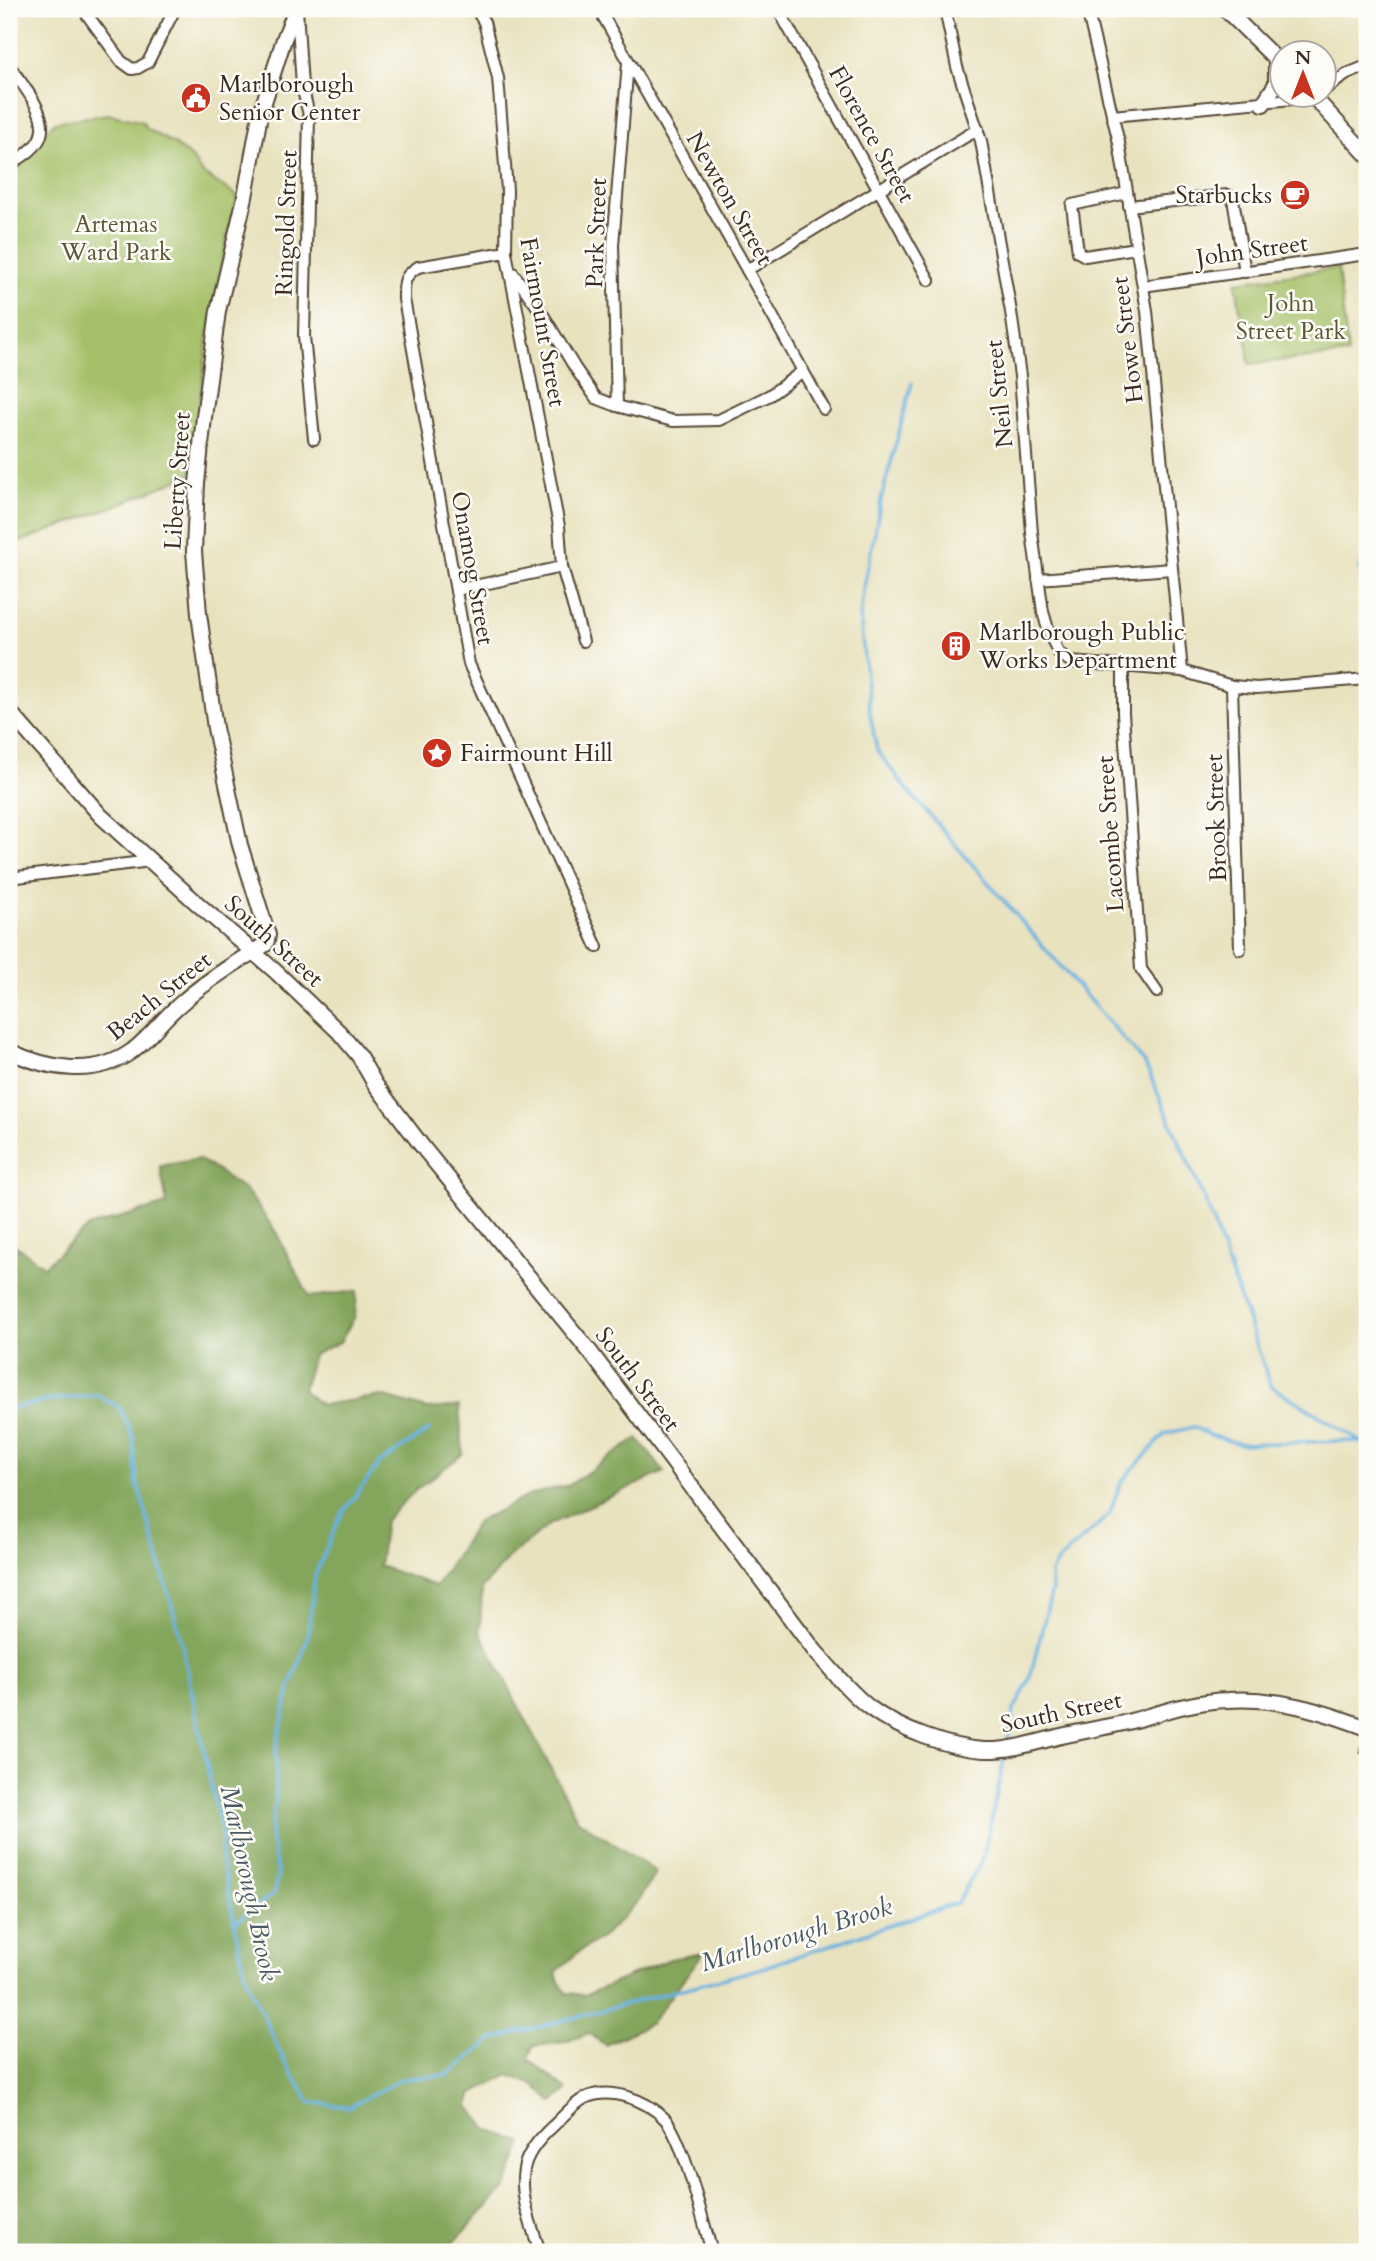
<svg xmlns="http://www.w3.org/2000/svg" width="1376" height="2261" font-family="Cardo,serif">
<rect width="100%" height="100%" fill="#fdfcf7"/>
<filter id="ink" filterUnits="userSpaceOnUse"><feTurbulence type="fractalNoise" baseFrequency=".0143" numOctaves="2"/><feDisplacementMap in="SourceGraphic" scale="14" xChannelSelector="R" yChannelSelector="G"/><feConvolveMatrix kernelMatrix="1 2 1 2 8 2 1 2 1" color-interpolation-filters="sRGB"/></filter>
<filter id="wash" filterUnits="userSpaceOnUse"><feTurbulence type="fractalNoise" baseFrequency=".00686" numOctaves="4" result="noise"/><feDisplacementMap in="SourceGraphic" scale="28" xChannelSelector="R" yChannelSelector="G"/><feGaussianBlur stdDeviation="1.57" result="paint"/><feColorMatrix in="noise" values="0 0 0 0 0 0 0 0 0 0 0 0 0 0 0 0 0 1.4 0 .05"/><feComposite in="paint" operator="in"/></filter>
<g filter="url(#wash)">
<rect width="100%" height="100%" fill="#e9e2bf"/>
<g fill="#a5c067" stroke="#707542" stroke-width="2">
<path d="M108,114L143,122L147,129L174,144L193,159L202,173L238,196C212,287 202,380 191,474L120,504L9,546V168L55,122Z"/>
<polygon points="1338,268 1348,354 1249,364 1246,334 1243,334 1236,282"/>
</g>
<polygon fill="#84a65c" stroke="#60683d" stroke-width="2" points="199,1159 246,1190 276,1232 309,1297 357,1291 355,1316 340,1342 313,1355 303,1390 321,1405 382,1396 427,1409 459,1406 463,1454 417,1489 385,1520 379,1566 436,1586 477,1522 530,1495 569,1485 638,1438 664,1472 550,1524 510,1556 482,1588 480,1632 577,1819 656,1872 638,1901 604,1936 577,1953 556,1972 559,1982 567,1993 586,1995 670,1959 703,1953 651,2023 605,2045 589,2033 565,2042 533,2046 528,2059 567,2090 552,2103 536,2086 509,2075 471,2094 469,2106 487,2129 523,2143 506,2187 444,2252 9,2252 9,1241 44,1266 88,1227 167,1204 160,1166"/>
<g fill="none" stroke-linecap="round" stroke-linejoin="round">
<g stroke="#67b2df" stroke-width="3.5">
<polyline points="912,383 881,500 863,592 860,618 870,714 877,750 901,782 1145,1064 1207,1205 1271,1386 1362,1442"/>
<polyline points="1359,570 1367,558"/>
<polyline points="1366,693 1367,697"/>
<polyline points="9,1409 51,1400 97,1395 120,1408 133,1437 137,1482 179,1631 222,1837 221,1858 246,1978 283,2059 309,2102 349,2107 402,2079 447,2075 493,2039 755,1970 957,1903 983,1858 1004,1760"/>
<polyline points="1008,1740 1014,1710 1029,1681 1052,1590 1051,1573 1057,1562 1109,1515 1121,1482 1165,1434 1193,1427 1210,1435 1240,1444 1339,1441 1362,1442 1367,1445"/>
<polyline points="234,1923 274,1894 278,1874 270,1836 276,1793 276,1747 290,1688 307,1640 315,1575 341,1515 380,1463 429,1430"/>
</g>
</g>
</g>
<g filter="url(#ink)">
<g fill="none" stroke-linecap="round" stroke-linejoin="round">
<g stroke="#554636" stroke-width="14">
<g id="street">
<polyline points="83,9 121,61 132,69 138,68 148,62 175,9"/>
<polyline points="297,9 302,86 309,115 304,336 314,439"/>
<polyline points="476,9 484,22 498,78 507,190 506,252 559,526 562,567 583,641"/>
<polyline points="599,9 747,270 824,409"/>
<polyline points="778,9 929,280"/>
<polyline points="945,9 957,67 981,141 1011,312 1020,376 1032,533 1043,612 1050,636 1059,653 1071,662 1182,671 1232,686 1257,688 1367,679"/>
<polyline points="1087,9 1119,143 1147,311 1182,671"/>
<path d="M9,65C21,84 52,116 39,140C33,151 19,159 9,165"/>
<polyline points="1324,90 1347,74 1367,66"/>
<polyline points="1112,116 1314,97 1318,94"/>
<polyline points="1127,193 1072,205 1078,252 1085,256 1136,248"/>
<polyline points="1129,206 1228,195 1233,199 1245,272"/>
<path d="M506,252L418,267C403,276 404,283 404,299L469,664L597,947"/>
<polyline points="747,270 978,129"/>
<polyline points="513,273 542,313 575,368 596,398 617,406 673,421 719,420 770,395 803,371"/>
<polyline points="1143,286 1367,254"/>
<polyline points="617,406 613,245 628,63"/>
<polyline points="1038,579 1172,569"/>
<polyline points="456,590 562,567"/>
<polyline points="1123,668 1123,713 1141,969 1157,992"/>
<polyline points="1232,686 1240,949"/>
<polyline points="9,878 151,861"/>
<polyline points="1366,1750 1367,1751"/>
<path d="M540,2252C532,2226 519,2197 524,2169C527,2152 541,2137 553,2126C563,2117 573,2104 585,2098C610,2086 646,2100 664,2118C683,2137 703,2222 712,2252"/>
</g>
</g>
<g stroke="#554636" stroke-width="18">
<g id="secondary">
<polyline points="1225,9 1282,65"/>
<polyline points="1311,94 1367,155"/>
<polyline points="1263,104 1276,84 1276,59"/>
<path d="M9,711L101,816L199,905L275,971L339,1032L359,1056L375,1084L425,1150L591,1353L815,1651C832,1670 849,1692 870,1708C898,1729 948,1748 984,1750C1008,1751 1034,1743 1057,1737C1083,1731 1109,1727 1135,1720C1166,1711 1195,1701 1228,1700C1277,1697 1322,1711 1367,1728"/>
<path d="M9,1051C47,1069 95,1078 132,1051C149,1038 162,1020 178,1006C204,982 236,962 266,944L268,935L240,845L215,728L199,614L194,551L197,483L204,417L218,311L245,197L260,115L284,39L296,9"/>
</g>
</g>
<use href="#street" stroke="#fff" stroke-width="10"/>
<use href="#secondary" stroke="#fff" stroke-width="14"/>
</g>
</g>
<defs>
<g id="civic-disc" transform="scale(1.575)"><circle r="9.5" fill="#c8321e" stroke="#fdfcf7"/><path d="M-.6-6.5H3V-4.5H.6V-3L4-1V1h2V6H-6V1h2V-1L-.6-3ZM-1.2 2.5V6h2.4V2.5Z" fill="#fff"/></g>
<g id="cafe-disc" transform="scale(1.575)"><circle r="9.5" fill="#c8321e" stroke="#fdfcf7"/><path d="M-5.5-4.5H6V0H3Q3 3.5 0 3.5H-2.5Q-5.5 3.5-5.5 0ZM3-3.2v2h1.7v-2ZM-6 4.5H4V6H-6Z" fill="#fff"/></g>
<g id="building-disc" transform="scale(1.575)"><circle r="9.5" fill="#c8321e" stroke="#fdfcf7"/><path d="M-4-6H4V6H1V3H-1V6H-4ZM-2.5-4.3h1.7v1.8h-1.7ZM.8-4.3h1.7v1.8H.8ZM-2.5-1h1.7V.8h-1.7ZM.8-1h1.7V.8H.8Z" fill="#fff"/></g>
<g id="sight-disc" transform="scale(1.575)"><circle r="9.5" fill="#c8321e" stroke="#fdfcf7"/><path d="M0-6L1.8-2.2L6-1.7L2.9 1.2L3.7 5.4L0 3.3L-3.7 5.4L-2.9 1.2L-6-1.7L-1.8-2.2Z" fill="#fff"/></g>
</defs>
<g fill-rule="evenodd">
<use href="#civic-disc" x="196" y="98"/>
<use href="#cafe-disc" x="1295" y="195"/>
<use href="#building-disc" x="956" y="646"/>
<use href="#sight-disc" x="437" y="753"/>
</g>
<g text-anchor="middle" stroke-width="5" stroke-linejoin="round" paint-order="stroke">
<g font-size="24" fill="#3b2a1e" stroke="#fdfcf7" text-anchor="start">
<text x="219" y="92">Marlborough<tspan x="219" dy="28">Senior Center</tspan></text>
<text x="1272" y="203" text-anchor="end">Starbucks</text>
<text x="979" y="640">Marlborough Public<tspan x="979" dy="28">Works Department</tspan></text>
<text x="460" y="761">Fairmount Hill</text>
</g>
<g font-size="24" fill="#3b2a1e" stroke="#fdfcf7">
<text transform="translate(872 134) rotate(61)" y="8">Florence Street</text>
<text transform="translate(730 198) rotate(60)" y="8">Newton Street</text>
<text transform="translate(286 223) rotate(-88)" y="8">Ringold Street</text>
<text transform="translate(596 233) rotate(-88)" y="8">Park Street</text>
<text transform="translate(1252 250) rotate(-8)" y="8">John Street</text>
<text transform="translate(543 322) rotate(80)" y="8">Fairmount Street</text>
<text transform="translate(1127 340) rotate(-97)" y="8">Howe Street</text>
<text transform="translate(999 394) rotate(-96)" y="8">Neil Street</text>
<text transform="translate(177 481) rotate(-86)" y="8">Liberty Street</text>
<text transform="translate(473 568) rotate(80)" y="8">Onamog Street</text>
<text transform="translate(1216 818) rotate(-92)" y="8">Brook Street</text>
<text transform="translate(1110 834) rotate(-94)" y="8">Lacombe Street</text>
<text transform="translate(274 941) rotate(42)" y="8">South Street</text>
<text transform="translate(159 996) rotate(-39)" y="8">Beach Street</text>
<text transform="translate(638 1379) rotate(53)" y="8">South Street</text>
<text transform="translate(1061 1712) rotate(-12)" y="8">South Street</text>
</g>
<g font-size="24" fill="#5b5734" stroke="#fdfcf7">
<text x="116" y="232">Artemas<tspan x="116" dy="28">Ward Park</tspan></text>
<text x="1291" y="311">John<tspan x="1291" dy="28">Street Park</tspan></text>
</g>
<g font-size="26" font-style="italic" fill="#4a5a62" stroke="#fdfcf7">
<text transform="translate(250 1883) rotate(78)" y="9">Marlborough Brook</text>
<text transform="translate(796 1934) rotate(-17)" y="9">Marlborough Brook</text>
</g>
</g>
<rect width="1376" height="2261" fill="none" stroke="#fdfcf7" stroke-width="35"/>
<g transform="translate(1303 74)"><circle r="33" fill="#fdfcf7" stroke="#afa8a0" stroke-width="2"/>
<path d="M0-5L12 26L0 18L-12 26Z" fill="#c8321e"/>
<text y="-10" font-size="19" font-weight="bold" text-anchor="middle" fill="#3b2a1e">N</text>
</g>
</svg>
